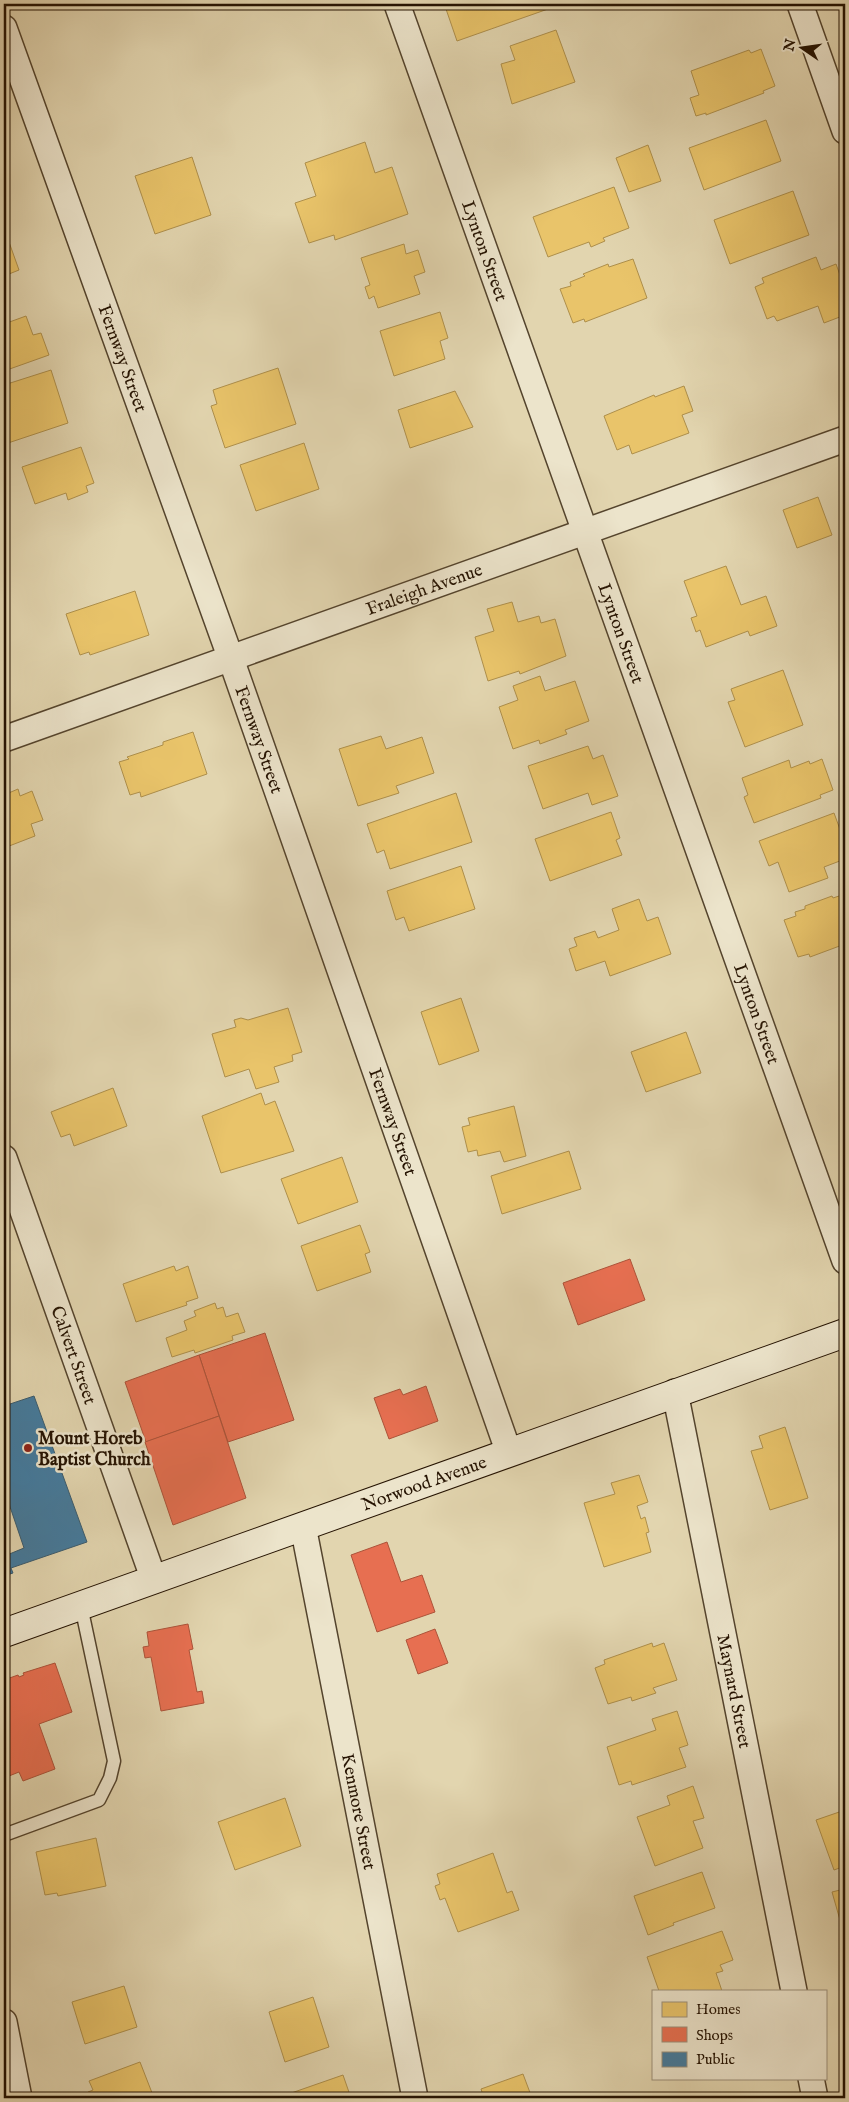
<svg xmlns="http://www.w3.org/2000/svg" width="849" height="2102" font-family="'IM FELL English',serif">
<rect width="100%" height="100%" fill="#e2d5af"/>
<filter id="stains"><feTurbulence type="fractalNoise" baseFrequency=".004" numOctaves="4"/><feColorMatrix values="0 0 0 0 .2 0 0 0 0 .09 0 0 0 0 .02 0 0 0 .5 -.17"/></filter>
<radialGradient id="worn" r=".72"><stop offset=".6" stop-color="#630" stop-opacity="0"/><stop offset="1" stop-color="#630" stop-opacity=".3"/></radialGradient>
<g fill="#e9c46a" stroke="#ae8f4b">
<polygon points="461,4 546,4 548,9 457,41 446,9"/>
<polygon points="556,30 575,82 512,104 501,64 515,60 510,46"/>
<polygon points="761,49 775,86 763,91 764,93 706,115 706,113 696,116 690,98 699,95 691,71 749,50 751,53"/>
<polygon points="766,120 781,161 704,190 689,148"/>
<polygon points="365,142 375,173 392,167 408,214 335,240 334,235 309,243 295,203 316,196 305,163"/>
<polygon points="648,145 661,181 629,192 616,158"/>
<polygon points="192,157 211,215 155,234 135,176"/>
<polygon points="614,187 629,228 603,238 605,241 591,247 589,242 548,257 533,217"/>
<polygon points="793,191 809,235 730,264 714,220"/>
<polygon points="4,228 19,270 4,276"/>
<polygon points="404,244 406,254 418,250 425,272 414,276 420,294 378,308 374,296 369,299 365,287 370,285 361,258"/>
<polygon points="816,257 821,270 836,264 845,289 845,315 824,323 818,306 777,321 774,316 767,319 755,287 764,283 762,278"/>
<polygon points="633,259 647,298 585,322 584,319 573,323 560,289 571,286 570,282 585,276 583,274 608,264 609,267"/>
<polygon points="440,312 448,338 440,341 445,359 394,376 380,331"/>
<polygon points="26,316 33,335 41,333 49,355 4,371 4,324"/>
<polygon points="278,368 296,424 225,448 211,406 217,404 213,390"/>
<polygon points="51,370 68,423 5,444 4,385"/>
<polygon points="684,386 693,411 682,415 689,433 632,454 629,445 617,450 604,416 654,395 655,397"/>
<polygon points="455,391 473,427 410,448 398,410"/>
<polygon points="304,443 319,489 256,511 240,465"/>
<polygon points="81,447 94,483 86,486 88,492 68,500 66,493 35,504 22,467"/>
<polygon points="818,497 832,535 797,548 783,510"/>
<polygon points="726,566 741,605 766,596 777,626 750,636 748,631 706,647 700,630 696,632 691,618 697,616 684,581"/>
<polygon points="135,591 149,635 90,655 89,652 80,655 66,614"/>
<polygon points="512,602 518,622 539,616 541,623 555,619 566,656 520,674 519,671 488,681 475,637 494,631 487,609"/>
<polygon points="783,670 803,725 745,747 728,702 735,700 731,689"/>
<polygon points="540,676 545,691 575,681 589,721 565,730 567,734 540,744 539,740 513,749 499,707 518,700 513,686"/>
<polygon points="193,732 207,774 141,797 140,792 130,795 119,762 129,759 127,757 163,745 163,742"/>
<polygon points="381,736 386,749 422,737 434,773 396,786 399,793 358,806 339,749"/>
<polygon points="588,746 593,759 603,755 618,796 592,805 588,793 543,809 528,766"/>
<polygon points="822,759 833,790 820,795 821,798 754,823 744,797 748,795 742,778 789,760 791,768 809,761 810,764"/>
<polygon points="18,789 20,796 32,791 43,820 31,824 35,836 4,848 4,795"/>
<polygon points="456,793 472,842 390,869 384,850 377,853 367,824"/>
<polygon points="611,812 620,838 616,840 622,855 550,881 535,839"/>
<polygon points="834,813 845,843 845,859 824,867 828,878 789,892 778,862 769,866 759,841"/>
<polygon points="461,866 475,909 409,931 404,917 396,920 387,891"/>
<polygon points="845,894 845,944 810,957 809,954 798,957 784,920 796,916 795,912 805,909 805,906 832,896 833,898"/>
<polygon points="639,899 647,921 658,917 671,954 610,976 605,961 576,971 569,949 577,946 574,938 595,931 598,938 619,930 612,909"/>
<polygon points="461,998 479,1051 439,1065 421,1012"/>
<polygon points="288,1008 302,1052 292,1055 293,1061 274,1067 279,1082 256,1089 249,1069 225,1077 212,1034 236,1027 234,1020 241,1018 248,1020"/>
<polygon points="686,1032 701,1073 646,1092 631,1052"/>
<polygon points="113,1088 127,1126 74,1146 70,1134 61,1137 51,1112"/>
<polygon points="261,1093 265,1105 275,1101 294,1151 221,1173 202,1116"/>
<polygon points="514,1106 526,1156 504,1162 500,1151 478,1156 477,1150 468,1152 462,1127 470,1125 468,1118"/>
<polygon points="569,1151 581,1189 502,1214 491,1176"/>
<polygon points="342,1157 358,1202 298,1224 281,1179"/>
<polygon points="360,1225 370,1252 365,1254 371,1272 317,1291 301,1246"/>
<polygon points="174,1266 176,1271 188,1266 198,1298 186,1302 187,1305 136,1322 123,1284"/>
<polygon points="215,1303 217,1309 223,1307 226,1317 238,1313 245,1332 232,1336 233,1340 195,1353 194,1350 172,1357 166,1338 187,1330 184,1321 196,1316 194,1311"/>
<polygon points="785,1427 808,1498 770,1510 751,1451 763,1448 759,1436"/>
<polygon points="639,1475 648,1502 637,1506 641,1519 645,1517 649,1532 646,1533 651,1552 604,1567 584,1503 615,1494 611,1483"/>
<polygon points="652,1643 653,1647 664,1643 677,1680 653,1688 656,1693 632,1701 631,1697 608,1704 595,1668 605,1664 604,1660"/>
<polygon points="677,1711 688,1745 679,1748 686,1767 632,1785 631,1781 619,1785 607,1747 656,1730 652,1719"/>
<polygon points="693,1786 704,1818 693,1821 703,1848 655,1866 637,1817 670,1805 667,1796"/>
<polygon points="285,1798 301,1846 235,1870 218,1822"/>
<polygon points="845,1810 845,1866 834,1870 816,1820"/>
<polygon points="96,1838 106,1886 58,1896 57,1893 45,1895 36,1852"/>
<polygon points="493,1853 507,1893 512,1891 519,1910 458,1932 445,1898 440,1900 435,1886 440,1884 437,1874"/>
<polygon points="702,1872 715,1908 673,1923 674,1925 648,1935 634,1896"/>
<polygon points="845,1883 845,1919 840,1920 832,1892 844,1889 842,1884"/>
<polygon points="722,1931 733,1960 720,1965 723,1971 716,1973 722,1991 659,1991 647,1957"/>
<polygon points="124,1986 137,2027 85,2044 72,2002"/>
<polygon points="313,1997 329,2047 285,2062 269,2012"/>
<polygon points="140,2062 154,2098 91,2098 88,2092 93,2090 89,2081"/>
<polygon points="523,2074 532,2098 484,2098 481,2089"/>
<polygon points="343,2075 351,2098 277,2098"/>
</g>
<g fill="#e76f51" stroke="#ad5339">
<polygon points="630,1259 645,1300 578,1325 563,1283"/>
<polygon points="265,1333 294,1420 228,1442 199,1355"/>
<polygon points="199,1355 219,1416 146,1442 125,1382"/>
<polygon points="426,1386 438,1421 389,1439 374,1398 400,1389 403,1395"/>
<polygon points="219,1416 246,1498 173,1525 145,1442"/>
<polygon points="387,1542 401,1582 422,1575 435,1612 377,1632 351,1555"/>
<polygon points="188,1624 193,1649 189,1650 197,1692 202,1691 204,1703 161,1711 151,1657 145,1658 143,1647 149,1646 147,1632"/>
<polygon points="435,1629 448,1663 418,1674 406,1640"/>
<polygon points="55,1663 72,1712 39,1724 55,1769 23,1781 19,1772 4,1778 4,1680 18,1675 19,1677 24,1675 23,1673"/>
</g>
<polygon fill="#457b9d" stroke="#3b5c6e" points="34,1396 87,1542 11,1568 13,1573 4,1576 4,1546 7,1555 24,1548 4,1489 4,1406"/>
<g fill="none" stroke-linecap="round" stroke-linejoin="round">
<g stroke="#54442d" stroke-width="15">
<polyline id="service" points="4,1835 99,1800 110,1778 114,1761 81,1606"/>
</g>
<g stroke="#54442d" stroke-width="28">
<g id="minor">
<path id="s1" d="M397,4L845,1261"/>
<polyline points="800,4 845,131"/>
<path id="s2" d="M4,28L231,659L509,1453"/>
<path id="s3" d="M4,739L845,439"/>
<path id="s4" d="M4,1158L154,1580"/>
<path id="s5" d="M675,1392L794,1991"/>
<path id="s6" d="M303,1526L415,2098"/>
<polyline points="4,2022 19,2098"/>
<polyline points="811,2078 815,2098"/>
</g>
</g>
<g stroke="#251302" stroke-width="30">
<g id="secondary">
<path id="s7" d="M4,1633L845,1333"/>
</g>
</g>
<use href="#service" stroke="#ece4cb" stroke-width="12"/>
<use href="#minor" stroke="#ece4cb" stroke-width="25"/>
<use href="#secondary" stroke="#ece4cb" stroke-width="28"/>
</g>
<circle fill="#8f2418" stroke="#ece4cb" stroke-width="2" cx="28" cy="1448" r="5"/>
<g text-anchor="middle" stroke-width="5" stroke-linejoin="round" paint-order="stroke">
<g font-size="18" fill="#251302" stroke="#ece4cb">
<text dy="6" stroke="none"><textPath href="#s1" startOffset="262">Lynton Street</textPath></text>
<text dy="6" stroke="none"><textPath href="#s2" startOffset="351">Fernway Street</textPath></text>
<text dy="6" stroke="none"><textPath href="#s3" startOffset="446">Fraleigh Avenue</textPath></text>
<text dy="6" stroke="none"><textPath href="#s1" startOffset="668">Lynton Street</textPath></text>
<text dy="6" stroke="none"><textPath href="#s2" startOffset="756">Fernway Street</textPath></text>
<text dy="6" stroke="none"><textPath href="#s1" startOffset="1072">Lynton Street</textPath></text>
<text dy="6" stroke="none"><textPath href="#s2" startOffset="1161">Fernway Street</textPath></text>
<text dy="6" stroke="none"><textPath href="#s4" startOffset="209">Calvert Street</textPath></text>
<text dy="6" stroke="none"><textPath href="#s7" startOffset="446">Norwood Avenue</textPath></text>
<text dy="6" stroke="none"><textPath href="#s5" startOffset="305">Maynard Street</textPath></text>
<text dy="6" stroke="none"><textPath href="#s6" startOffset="291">Kenmore Street</textPath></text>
</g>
<g font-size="18" font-weight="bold" fill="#251302" stroke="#ece4cb" text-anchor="start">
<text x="38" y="1444">Mount Horeb<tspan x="38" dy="21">Baptist Church</tspan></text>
</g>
</g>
<rect width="849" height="2102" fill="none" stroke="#e2d5af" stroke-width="20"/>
<rect x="5" y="5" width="839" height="2092" fill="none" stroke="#251302" stroke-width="2.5"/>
<rect x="10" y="10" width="829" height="2082" fill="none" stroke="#251302"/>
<rect x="652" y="1990" width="175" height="90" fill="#ece4cb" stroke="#9c907b"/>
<rect x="662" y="2002" width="25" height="15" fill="#e9c46a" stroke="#9c907b"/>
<text x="696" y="2014" font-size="15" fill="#251302">Homes</text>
<rect x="662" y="2027" width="25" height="15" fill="#e76f51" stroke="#9c907b"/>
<text x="696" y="2040" font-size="15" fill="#251302">Shops</text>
<rect x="662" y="2052" width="25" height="15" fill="#457b9d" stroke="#9c907b"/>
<text x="696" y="2064" font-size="15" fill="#251302">Public</text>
<g transform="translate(802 48) rotate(283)" stroke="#ece4cb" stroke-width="4" paint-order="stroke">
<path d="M0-4L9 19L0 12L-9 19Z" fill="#251302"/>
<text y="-8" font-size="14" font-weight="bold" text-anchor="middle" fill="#251302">N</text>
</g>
<rect width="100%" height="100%" filter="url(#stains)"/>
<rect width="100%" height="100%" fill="url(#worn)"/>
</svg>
